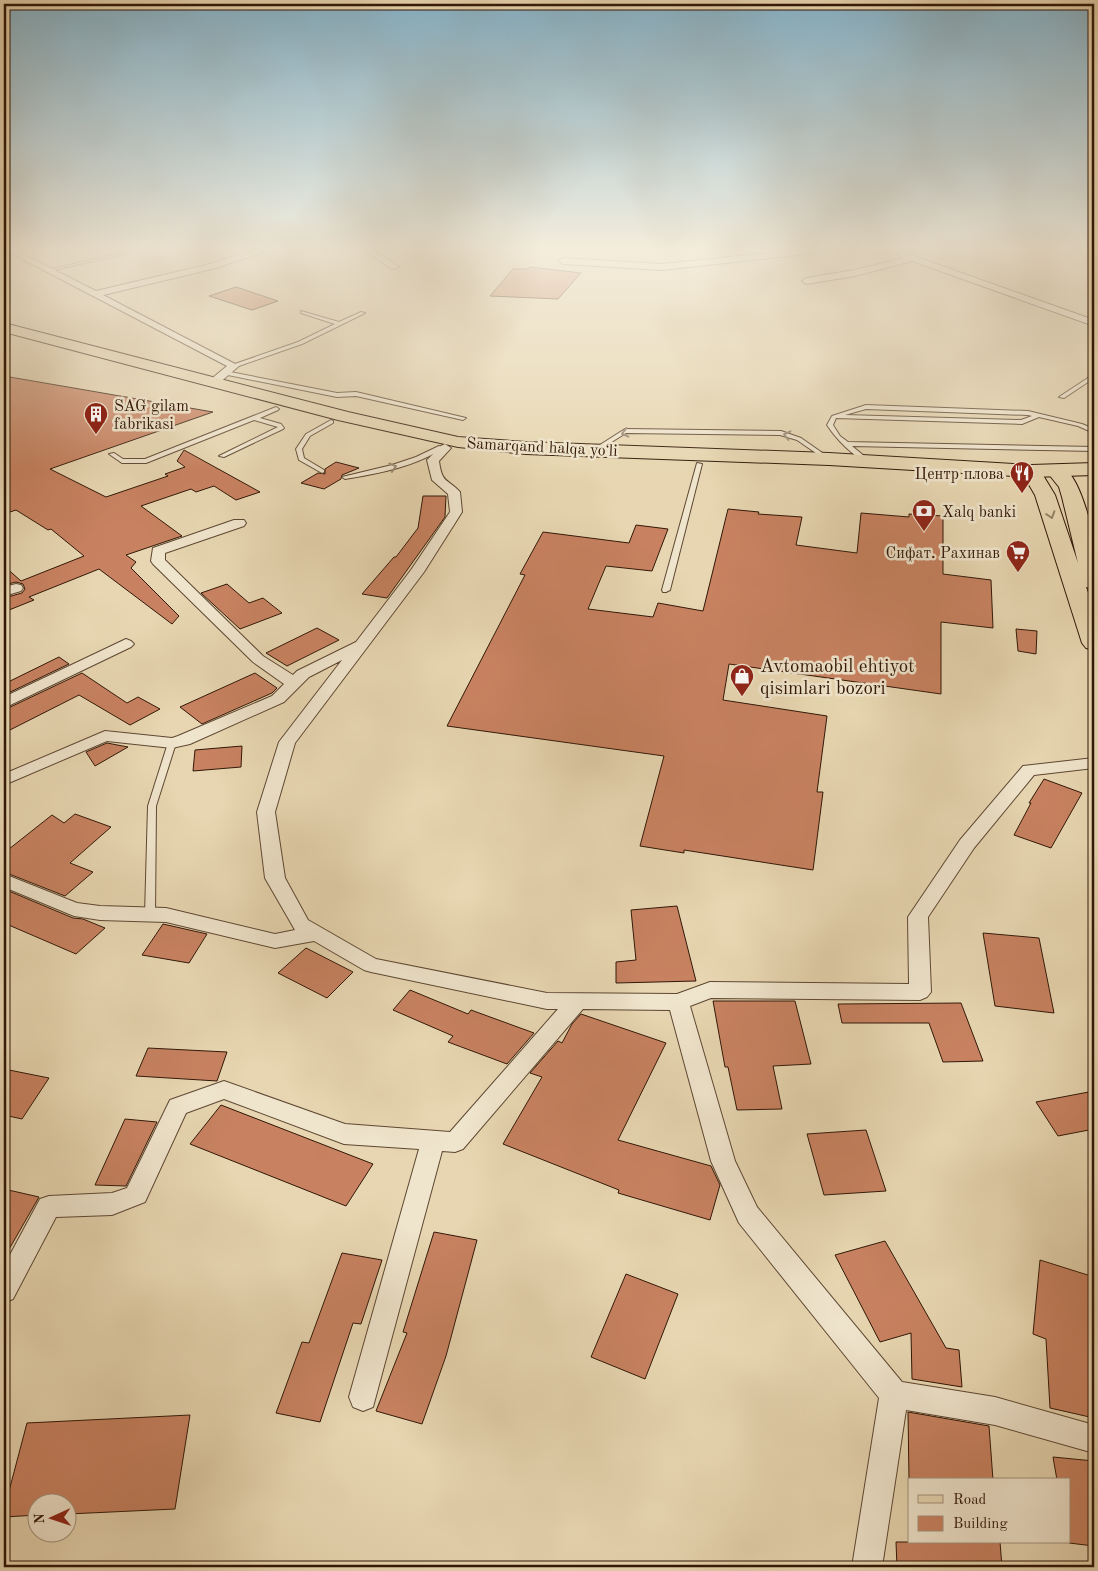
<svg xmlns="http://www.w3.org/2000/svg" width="1098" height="1571" font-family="'Old Standard TT',serif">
<rect width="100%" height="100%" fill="#e7d6b1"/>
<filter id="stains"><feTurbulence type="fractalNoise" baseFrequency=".004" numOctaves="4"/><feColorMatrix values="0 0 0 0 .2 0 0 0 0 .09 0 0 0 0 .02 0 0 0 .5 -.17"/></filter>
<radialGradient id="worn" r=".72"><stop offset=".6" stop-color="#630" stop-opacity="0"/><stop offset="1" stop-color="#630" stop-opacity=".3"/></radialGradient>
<g fill="#c88261" stroke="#311707">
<polygon points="530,267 581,273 558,299 490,296 513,269 528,269"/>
<polygon points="236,287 278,301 252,310 209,296"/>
<polygon points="4,376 213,412 50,469 106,497 168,476 165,474 185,467 177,461 184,450 260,492 236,500 214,486 196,492 191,489 141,506 182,536 126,555 136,562 131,568 179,616 172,624 99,569 29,597 34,600 4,612 4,598 22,593 25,589 23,584 16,582 4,585 4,566 21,581 84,556 51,529 48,530 16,510 4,514"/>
<polygon points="336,462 359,468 342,475 341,479 324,489 301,483 318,473 325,474 325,469"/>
<polygon points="423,496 446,496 445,517 387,598 362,594 394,557 396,557 418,528"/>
<polygon points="728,509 759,512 758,514 802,517 796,545 857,553 861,513 909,517 909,514 943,516 943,574 991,580 993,628 941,622 941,694 729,664 723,700 827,716 817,792 823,792 813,870 684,850 684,853 640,846 664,756 447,726 525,575 520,574 543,532 629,543 636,525 668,529 652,571 606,566 588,609 653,617 658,603 703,611"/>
<polygon points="227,584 249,603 263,598 282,613 240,629 201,593"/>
<polygon points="317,628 339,640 287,666 266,653"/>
<polygon points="1016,629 1037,631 1036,654 1018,651"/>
<polygon points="59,657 69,664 4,695 4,684"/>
<polygon points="82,673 127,703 138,697 160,709 130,725 79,695 4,733 4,710"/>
<polygon points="255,673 277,688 272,693 202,724 180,707"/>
<polygon points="107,743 128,747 95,766 86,752"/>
<polygon points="242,746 241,767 193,771 195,750"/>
<polygon points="1044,779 1082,793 1051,848 1014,835 1031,803 1029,803"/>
<polygon points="75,814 111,827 70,863 93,872 65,896 4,872 4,853 52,815 64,823"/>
<polygon points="4,889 73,918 83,919 105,928 76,954 4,923"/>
<polygon points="677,906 696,981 616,983 616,962 636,960 631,910"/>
<polygon points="163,924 207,934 189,963 142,955"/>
<polygon points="983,933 1039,938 1054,1013 995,1006"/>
<polygon points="306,948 353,972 327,998 278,973"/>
<polygon points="410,990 468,1014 471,1010 534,1033 507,1064 448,1042 453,1036 393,1010"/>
<polygon points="713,1001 795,1001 811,1064 773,1066 782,1109 737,1110 728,1067 725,1067"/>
<polygon points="961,1003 983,1061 943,1062 929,1023 842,1023 838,1004"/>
<polygon points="581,1014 666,1043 618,1140 711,1166 720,1185 710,1220 618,1193 619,1190 503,1144 542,1077 530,1073 558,1041 562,1043 572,1024"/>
<polygon points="148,1048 227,1052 217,1081 136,1076"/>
<polygon points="4,1069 49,1078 22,1119 4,1115"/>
<polygon points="1094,1091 1094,1129 1058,1136 1036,1102"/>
<polygon points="221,1105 373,1164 346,1206 190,1144"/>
<polygon points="125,1119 157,1122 126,1186 95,1185"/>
<polygon points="866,1130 886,1191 824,1195 807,1134"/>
<polygon points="4,1189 39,1197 4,1258"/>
<polygon points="434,1232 477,1240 446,1356 422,1424 376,1411 407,1333 403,1332"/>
<polygon points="885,1241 946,1348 959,1350 962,1387 912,1379 911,1333 880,1342 835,1255"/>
<polygon points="342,1253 382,1260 361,1324 353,1323 320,1422 276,1413 302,1342 309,1343"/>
<polygon points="1040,1260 1094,1277 1094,1418 1050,1408 1046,1339 1033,1334"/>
<polygon points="626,1274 678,1294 645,1379 591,1357"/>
<polygon points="908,1412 989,1426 993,1480 909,1480"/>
<polygon points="190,1415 175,1509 68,1514 68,1504 38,1504 38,1515 4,1517 4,1510 27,1423"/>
<polygon points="1053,1457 1094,1461 1094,1546 1069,1543 1069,1480 1057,1480"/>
<polygon points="896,1542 1000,1542 1002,1567 897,1567"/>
</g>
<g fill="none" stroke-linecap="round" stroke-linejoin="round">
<g stroke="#5e4732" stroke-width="2">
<g id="service">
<polygon points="135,250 142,250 49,271 47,270"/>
<polygon points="301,311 339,322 361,312 365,313 302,344 236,367 232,367 232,365 298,342 335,324 301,313"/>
<polygon points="225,371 337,393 356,392 466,418 463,420 356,396 337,397 223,374 223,372"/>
<polygon points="1094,374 1094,378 1064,398 1059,397"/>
<path d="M866,405L1028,411L1082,424L1094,429V433L1078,426L1039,417L1022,424L836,418L833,425L840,436L848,442L1094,447V451L852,446L869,460V462L867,463C852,455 836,439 827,425L832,416ZM866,409L1028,415L1032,416L1021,420L845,415Z"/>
<polygon points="276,407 279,409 278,410 260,418 281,424 284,428 283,429 224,457 219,456 278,427 254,420 146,463 122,463 109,454 114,453 123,459 145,459"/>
<polygon points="331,420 333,421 333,423 310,436 302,449 304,458 324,470 324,472 322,473 299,460 296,449 306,434"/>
<polygon points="625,429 781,431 801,438 831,459 826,460 797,440 780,435 626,433 597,451 592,450"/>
<path d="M439,446L444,447C419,466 376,474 345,479L342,477L392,465L416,457Z"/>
<polygon points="697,463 702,464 670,590 666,592 663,592 662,590"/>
<polygon points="172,740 176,743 156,806 155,914 153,916 147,916 145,914 148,806 168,743"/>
</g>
</g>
<g stroke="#5e4732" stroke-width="2">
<g id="minor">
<polygon points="5,250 15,250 96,291 206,265 254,250 266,250 265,252 212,269 103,295 239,366 218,384 210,384 209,382 210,380 227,366"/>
<polygon points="363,250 373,250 399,267 392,269"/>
<polygon points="797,250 820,250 816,253 662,270 563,264 559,261 563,258 662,264"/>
<polygon points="886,250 897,250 1094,320 1094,326 912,261 855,276 806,284 802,281 806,278 855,270 904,258"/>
<path d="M445,444L451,448L439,461C442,484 447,478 460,492L462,512L424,572L295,743L275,812L285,878L308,920L376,959L547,993L677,994L710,982L909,984L908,917L960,840L1023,766L1094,758V768L1034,775L974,848L928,917L931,992L927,997L920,1000L711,998L690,1006L735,1161L757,1207L902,1382L995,1397L1094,1425V1453L995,1425L906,1410L882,1567H852L879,1398L739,1223L711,1161L670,1010L583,1009L463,1149L455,1152L442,1151L373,1407L363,1411L353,1407L349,1397L419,1149L344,1144L224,1099L186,1113L145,1202L112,1215L56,1217L13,1299L4,1303V1266L40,1199L49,1196L112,1193L127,1188L170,1100L224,1081L345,1124L450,1132L558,1009H547L371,972L364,970L314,941L275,948L166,922L100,920L74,916L4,887V874L77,903L100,906L166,908L275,934L295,930L265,878L257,812L279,742L342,660L309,677L284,702L190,744L172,748L107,741L4,785V774L105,731L172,738L178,736L272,696L284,684L253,662L153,564L151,561L153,548L234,520H244L246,523L244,526L165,553V560L263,656L293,675L297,671L356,642L411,570L450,512L448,494L432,480L427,460L441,446Z"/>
<polygon points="16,584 21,585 23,588 21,591 4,596 4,587"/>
<polygon points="126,639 131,641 134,644 131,647 4,708 4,697"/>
</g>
</g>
<g stroke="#311707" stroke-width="2">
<path id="primary" d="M1031,465L1038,467L1055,495L1078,563L1062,497L1059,487L1047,472L1050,468C1054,467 1058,466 1062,467C1079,475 1091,524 1094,541C1097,556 1094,573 1094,589L1086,587L1094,609V650L1086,648L1082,643L1035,495L1021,471L1024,467Z"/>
</g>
<g stroke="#311707" stroke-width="2">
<polygon id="trunk" points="4,323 348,412 458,437 526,442 829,453 1031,465 1094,463 1094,475 1031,477 829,465 526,454 458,447 338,420 4,332"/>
</g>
<use href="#service" fill="#efe4cc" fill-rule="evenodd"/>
<use href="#minor" fill="#efe4cc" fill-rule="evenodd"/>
<use href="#primary" fill="#e7d6b1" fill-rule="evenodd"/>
<use href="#trunk" fill="#e7d6b1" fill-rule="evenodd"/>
</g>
<defs><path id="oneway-chevron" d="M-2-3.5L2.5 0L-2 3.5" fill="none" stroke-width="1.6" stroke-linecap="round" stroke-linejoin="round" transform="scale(1.25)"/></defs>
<g stroke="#9a8873">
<use href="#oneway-chevron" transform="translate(625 433) rotate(166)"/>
<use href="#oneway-chevron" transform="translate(787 435) rotate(-166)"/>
<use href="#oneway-chevron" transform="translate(393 467) rotate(-17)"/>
</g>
<use stroke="#958064" href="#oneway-chevron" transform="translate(1051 515) rotate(72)"/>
<linearGradient id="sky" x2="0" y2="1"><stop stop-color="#87b6ce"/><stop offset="0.53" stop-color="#f4eddc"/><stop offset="1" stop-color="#f4eddc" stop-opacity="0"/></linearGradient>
<rect width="1098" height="470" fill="url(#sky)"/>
<defs>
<g id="building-pin" transform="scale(1.25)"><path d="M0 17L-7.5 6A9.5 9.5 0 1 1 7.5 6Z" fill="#8f2418" stroke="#efe4cc"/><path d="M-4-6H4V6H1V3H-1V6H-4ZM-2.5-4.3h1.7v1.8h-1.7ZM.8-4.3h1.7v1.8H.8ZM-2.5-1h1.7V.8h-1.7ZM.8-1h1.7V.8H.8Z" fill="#fff"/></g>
<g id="restaurant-pin" transform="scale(1.25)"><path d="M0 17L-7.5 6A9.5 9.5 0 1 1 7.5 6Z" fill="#8f2418" stroke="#efe4cc"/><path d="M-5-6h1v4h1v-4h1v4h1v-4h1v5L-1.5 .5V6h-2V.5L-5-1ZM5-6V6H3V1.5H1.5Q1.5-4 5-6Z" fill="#fff"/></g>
<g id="bank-pin" transform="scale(1.25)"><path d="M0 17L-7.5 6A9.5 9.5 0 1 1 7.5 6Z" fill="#8f2418" stroke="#efe4cc"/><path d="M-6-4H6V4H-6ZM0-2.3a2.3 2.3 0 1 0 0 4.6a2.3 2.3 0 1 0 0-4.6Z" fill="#fff"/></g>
<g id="supermarket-pin" transform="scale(1.25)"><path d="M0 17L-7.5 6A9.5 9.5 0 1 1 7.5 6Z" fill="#8f2418" stroke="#efe4cc"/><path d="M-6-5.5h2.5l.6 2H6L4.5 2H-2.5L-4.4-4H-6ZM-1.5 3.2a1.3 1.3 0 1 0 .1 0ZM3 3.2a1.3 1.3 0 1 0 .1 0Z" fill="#fff"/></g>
<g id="shop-pin" transform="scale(1.25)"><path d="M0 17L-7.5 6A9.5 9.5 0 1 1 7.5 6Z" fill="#8f2418" stroke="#efe4cc"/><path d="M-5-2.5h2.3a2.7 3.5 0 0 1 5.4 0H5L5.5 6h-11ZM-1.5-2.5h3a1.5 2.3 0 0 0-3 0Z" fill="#fff"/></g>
</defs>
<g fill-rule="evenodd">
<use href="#building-pin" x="96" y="414"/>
<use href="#restaurant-pin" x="1022" y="473"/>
<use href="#bank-pin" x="924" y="511"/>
<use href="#supermarket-pin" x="1018" y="552"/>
<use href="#shop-pin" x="742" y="676"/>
</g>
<g text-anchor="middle" stroke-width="5" stroke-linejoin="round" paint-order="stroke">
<g font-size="16" fill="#311707" stroke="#efe4cc" text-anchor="start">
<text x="114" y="411">SAG gilam<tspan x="114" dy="18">fabrikasi</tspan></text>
<text x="1004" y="479" text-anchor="end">Центр плова</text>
<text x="942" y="517">Xalq banki</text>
<text x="1000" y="558" text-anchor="end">Сифат. Рахинав</text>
</g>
<g font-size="16" fill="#311707" stroke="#efe4cc">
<text transform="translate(542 446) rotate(3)" y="6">Samarqand halqa yoʻli</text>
</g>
<g font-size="19" fill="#311707" stroke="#efe4cc" text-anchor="start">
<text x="760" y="672">Avtomaobil ehtiyot<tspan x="760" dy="22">qisimlari bozori</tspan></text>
</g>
</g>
<rect width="1098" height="1571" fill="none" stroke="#e7d6b1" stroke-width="20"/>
<rect x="5" y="5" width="1088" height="1561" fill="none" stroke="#311707" stroke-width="2.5"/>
<rect x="10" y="10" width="1078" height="1551" fill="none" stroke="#311707"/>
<rect x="908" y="1478" width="162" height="65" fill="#efe4cc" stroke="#a3927d"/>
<rect x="918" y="1495" width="25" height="8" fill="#e7d6b1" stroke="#a3927d"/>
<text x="953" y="1504" font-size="15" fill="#311707">Road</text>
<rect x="918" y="1516" width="25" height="15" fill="#c88261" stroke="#a3927d"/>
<text x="953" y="1528" font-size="15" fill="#311707">Building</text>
<g transform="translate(52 1518) rotate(267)"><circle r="24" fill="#efe4cc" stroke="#a3927d"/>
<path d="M0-4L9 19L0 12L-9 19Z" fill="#8f2418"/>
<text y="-8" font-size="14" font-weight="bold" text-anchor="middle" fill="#311707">N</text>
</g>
<rect width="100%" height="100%" filter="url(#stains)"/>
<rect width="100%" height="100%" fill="url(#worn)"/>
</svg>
